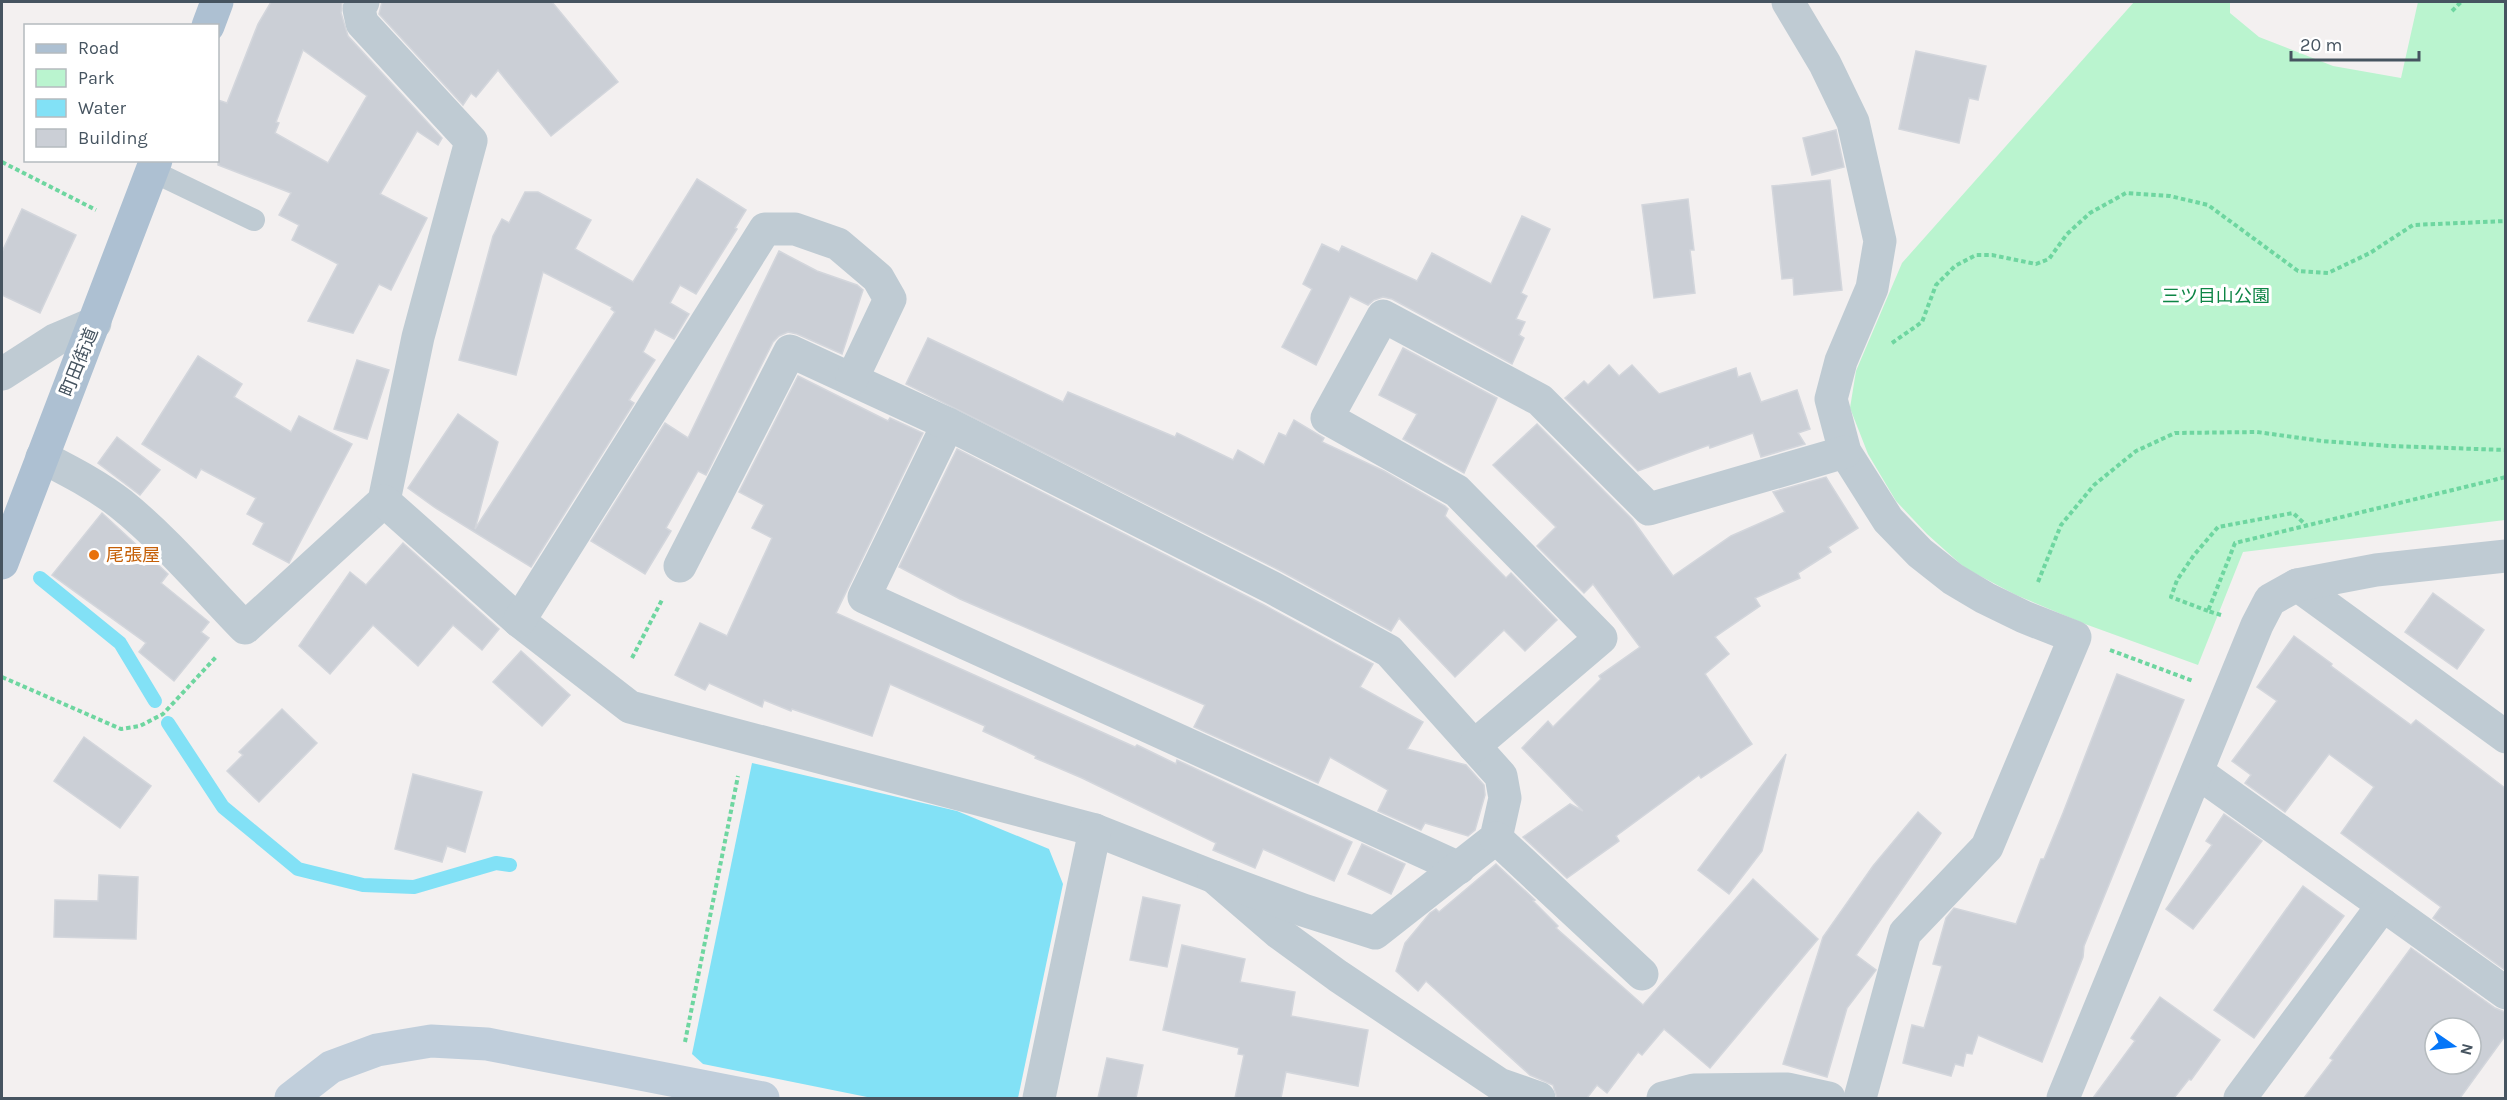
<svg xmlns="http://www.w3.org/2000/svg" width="2507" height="1100" font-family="Karla,'Noto Sans JP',sans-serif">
<rect width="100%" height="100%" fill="#f3f0f0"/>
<polygon fill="#baf4cf" points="2134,2 2230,2 2230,13 2259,37 2333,66 2401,78 2418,2 2505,2 2505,520 2243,552 2198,665 2085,624 2016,595 1965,568 1927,534 1896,501 1868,454 1850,408 1856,371 1902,263"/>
<polygon fill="#82e1f6" points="752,763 957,811 1049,849 1063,884 1018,1098 872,1098 703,1064 692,1054"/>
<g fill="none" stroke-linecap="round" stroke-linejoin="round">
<g stroke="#82e1f6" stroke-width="14">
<polyline points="40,578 120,643 155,701"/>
<polyline points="168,723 223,807 298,869 363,885 414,887 496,863 510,865"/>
</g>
</g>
<g fill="#cbcfd6" stroke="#d3d6dc" stroke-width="1.5" fill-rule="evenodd">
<path d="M271,2H342L341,13L348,36L442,138L438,145L417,131L380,194L427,218L391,290L379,284L353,333L308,321L338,264L292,240L299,225L279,215L291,193L218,165V100L227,103L258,24ZM303,50L367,96L328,163L275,133L279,123L276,122Z"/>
<polygon points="382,2 552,2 618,82 551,136 498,70 476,97 471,93 463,105 379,14"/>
<polygon points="1916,51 1986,66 1978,100 1969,98 1959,143 1899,129"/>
<polygon points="1836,130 1844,167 1812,175 1803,138"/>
<polygon points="697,179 746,210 735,228 737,229 696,294 680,285 670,303 689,314 674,339 655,329 643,352 655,360 629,400 634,403 531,567 434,507 408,488 458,414 498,442 475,529 615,312 611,309 612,307 543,272 516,375 459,360 493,236 502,219 509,223 525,192 538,192 591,220 575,249 633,282"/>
<polygon points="1830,180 1842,290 1794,295 1793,278 1782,279 1772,186"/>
<polygon points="1688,199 1694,250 1690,250 1695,293 1654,298 1642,205"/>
<polygon points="22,209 76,235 40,313 2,295 2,252"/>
<polygon points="1522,216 1550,229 1521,293 1527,296 1516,319 1525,322 1519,335 1524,338 1512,364 1392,299 1383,297 1374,300 1368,305 1350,296 1316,365 1282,347 1312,289 1303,284 1322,244 1339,252 1342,246 1417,281 1432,253 1491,284"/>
<polygon points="779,251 817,271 857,285 863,290 842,354 797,334 788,332 779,336 773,342 706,475 698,471 666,528 671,531 645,574 591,541 665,423 688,438"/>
<polygon points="928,338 1063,402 1068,392 1175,437 1177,433 1233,460 1238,450 1264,465 1279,433 1286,436 1294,420 1324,438 1322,442 1384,471 1445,506 1448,509 1445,516 1506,578 1511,573 1557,620 1525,651 1504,630 1455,677 1399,618 1391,631 1281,571 906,384"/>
<polygon points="1403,348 1497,398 1464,473 1403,439 1417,414 1379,395"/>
<polygon points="198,356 242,384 234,397 291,432 299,416 352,444 289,563 253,544 264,523 247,514 256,498 201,469 196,478 142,444"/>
<polygon points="357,360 389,370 367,439 334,429"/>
<polygon points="1609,365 1619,376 1632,365 1659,394 1736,368 1738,377 1750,373 1761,402 1797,390 1810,429 1798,433 1805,444 1761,457 1753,433 1710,448 1709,445 1638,471 1565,398 1584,381 1588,385"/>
<polygon points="798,376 888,421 890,418 923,433 836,613 1135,747 1137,745 1176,764 1177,760 1352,842 1334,881 1263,849 1255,868 1213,850 1216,843 1082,778 1035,758 1036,756 983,731 985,726 890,684 872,736 792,709 791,711 764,700 762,707 709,683 705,690 675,675 700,623 727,636 772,538 752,528 764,505 739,492"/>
<polygon points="1537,424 1632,519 1673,576 1731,536 1785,512 1773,492 1826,477 1858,528 1828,547 1831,552 1798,573 1800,578 1755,598 1760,606 1715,637 1729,654 1705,674 1752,744 1701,778 1699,775 1616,836 1619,841 1567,878 1523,837 1570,804 1583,811 1522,748 1548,721 1553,727 1601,679 1599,676 1640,647 1593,584 1584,593 1537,546 1556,527 1493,465"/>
<polygon points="117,437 160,470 140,495 98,463"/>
<polygon points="957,449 1264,605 1373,664 1360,687 1423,722 1407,749 1466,765 1484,785 1485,795 1475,830 1468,836 1425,823 1421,830 1378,811 1388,790 1330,757 1318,783 1194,727 1205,705 960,599 899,567"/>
<polygon points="102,513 168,574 161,583 209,622 201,632 209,638 174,681 139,652 146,643 52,575"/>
<polygon points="403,543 499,629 482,650 453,625 418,666 373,625 330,674 299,646 350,572 366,585"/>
<polygon points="2433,593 2484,630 2457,669 2405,632"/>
<polygon points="2294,636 2332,664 2331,666 2411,725 2416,720 2505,788 2505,970 2433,918 2441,907 2341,833 2374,787 2329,754 2285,812 2245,783 2251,775 2232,761 2277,701 2257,687"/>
<polygon points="521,651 570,695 542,726 493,682"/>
<polygon points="2117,674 2184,700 2084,946 2083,957 2042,1062 1978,1035 1972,1054 1966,1053 1963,1066 1955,1064 1951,1076 1903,1063 1912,1025 1924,1028 1942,966 1933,964 1946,918 1954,908 2016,924 2041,859 2044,859 2063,813"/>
<polygon points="282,709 317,743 259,802 227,771 243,755 239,752"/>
<polygon points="84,737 151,786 120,828 54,781"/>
<polygon points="1786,754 1762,851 1729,894 1698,870"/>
<polygon points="413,774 482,792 465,852 447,846 442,862 395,849"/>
<polygon points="1918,812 1941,833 1856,955 1876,970 1847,1008 1827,1077 1783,1064 1823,937 1873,866"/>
<polygon points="2224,814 2262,841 2193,929 2166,909 2212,845 2206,841"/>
<polygon points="1362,844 1405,864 1391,894 1348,874"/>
<polygon points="1496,864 1535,900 1533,901 1558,926 1556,928 1643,1005 1753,879 1818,939 1710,1068 1664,1029 1642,1055 1638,1052 1607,1093 1597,1085 1587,1098 1557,1098 1553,1085 1530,1075 1426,981 1418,991 1396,971 1405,943 1430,913 1436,909 1439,912"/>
<polygon points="99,875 138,877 136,939 54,937 55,900 98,901"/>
<polygon points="2303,886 2344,916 2254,1038 2214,1010"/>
<polygon points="1143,897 1180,905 1167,967 1130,960"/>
<polygon points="1182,945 1245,959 1240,982 1295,992 1291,1016 1368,1030 1358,1086 1286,1072 1281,1098 1235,1098 1244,1055 1238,1054 1239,1048 1163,1030"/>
<path d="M2411,948L2495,1008L2505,1012V1036L2460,1098H2304L2333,1060L2330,1058ZM2435,1028H2471V1064H2435Z"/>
<polygon points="2160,997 2220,1040 2191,1080 2189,1079 2174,1098 2093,1098 2135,1041 2131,1038"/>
<polygon points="1107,1058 1143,1065 1136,1098 1098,1098"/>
</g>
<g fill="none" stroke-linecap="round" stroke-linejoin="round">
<g stroke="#6ed6a0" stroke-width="4" stroke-dasharray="4.5 3" stroke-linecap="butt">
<polyline points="2452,11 2461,2"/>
<polyline points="2,162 96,210"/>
<polyline points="1892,343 1922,322 1936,285 1955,266 1976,255 1992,255 2036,264 2049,259 2067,234 2090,213 2126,193 2170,196 2208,205 2298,271 2328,273 2370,253 2413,225 2506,221"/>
<polyline points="2038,582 2061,525 2094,485 2136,451 2175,433 2257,432 2322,441 2390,446 2506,450"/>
<polyline points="2208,611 2171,597 2177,580 2194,555 2218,527 2293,513 2306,525"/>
<polyline points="2221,615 2208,611 2235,543 2506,477"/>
<polyline points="2110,650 2193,681"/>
<polyline points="632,658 663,598"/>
<polyline points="2,677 121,729 140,726 163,714 217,656"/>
<polyline points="685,1042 738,776"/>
</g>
<polyline stroke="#bfcbd3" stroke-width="22" points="152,171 254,220"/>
<g stroke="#bfcbd3" stroke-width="33">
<polyline points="1788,2 1825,64 1853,122 1880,241 1872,288 1841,361 1831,399 1845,452 1888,520 1920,553 1953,579 1985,598 2024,617 2075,637 1987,847 1905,933 1860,1098"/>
<polyline points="2,374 55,340 95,323"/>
<polyline points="948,424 864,597 1459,868"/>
<path d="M42,457C69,471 97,485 121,504C166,540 205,587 245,628L384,501L418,337L471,141L362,23L359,9L363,2"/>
<polyline points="384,501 519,621 630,707 1095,830 1214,877 1279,933 1338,976 1499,1084 1539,1098"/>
<polyline points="680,566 790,351 948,424 1273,588 1389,651 1501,776 1505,798 1496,838 1375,933 1303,910 1214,877"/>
<polyline points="2297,585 2506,737"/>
<polyline points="519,621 765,229 795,229 838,244 878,278 890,299 852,379"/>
<polyline points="1474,746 1601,638 1457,491 1327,418 1383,316 1540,400 1649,509 1845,452"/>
<polyline points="2197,772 2506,993"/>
<polyline points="1496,838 1642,974"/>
<polyline points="1039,1098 1095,830"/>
<polyline points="1663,1098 1694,1090 1788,1089 1829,1098"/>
<polyline points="2063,1098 2257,625 2270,600 2297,585 2376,570 2506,556"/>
<polyline points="2240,1098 2383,905"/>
</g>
<polyline stroke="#c0cedb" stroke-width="33" points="291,1098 331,1067 377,1050 431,1041 487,1044 763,1098"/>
<g stroke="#adc0d2" stroke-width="33">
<polyline points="208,26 217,2"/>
<polyline points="2,563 156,160"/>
</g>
</g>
<circle fill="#e8710a" stroke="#fff" stroke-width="2" cx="94" cy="555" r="6"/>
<g text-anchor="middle" stroke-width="6" stroke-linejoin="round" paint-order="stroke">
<g font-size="18" fill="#0d8545" stroke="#fff">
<text x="2216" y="302">三ツ目山公園</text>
</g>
<g font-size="18" fill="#465460" stroke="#fff">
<text transform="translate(79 362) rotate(-68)" y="6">町田街道</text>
</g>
<g font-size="18" fill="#c56008" stroke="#fff" text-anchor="start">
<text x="106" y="561">尾張屋</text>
</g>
</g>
<rect width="2507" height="1100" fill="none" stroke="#465460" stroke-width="6"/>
<rect x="24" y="24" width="195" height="138" fill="#ffffff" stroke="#b5bbbf" stroke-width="1.5"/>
<rect x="36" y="44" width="30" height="9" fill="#adc0d2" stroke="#b5bbbf" stroke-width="1.5"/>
<text x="78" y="54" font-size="18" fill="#465460">Road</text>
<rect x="36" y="69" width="30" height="18" fill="#baf4cf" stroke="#b5bbbf" stroke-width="1.5"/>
<text x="78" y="84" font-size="18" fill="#465460">Park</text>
<rect x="36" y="99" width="30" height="18" fill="#82e1f6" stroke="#b5bbbf" stroke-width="1.5"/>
<text x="78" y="114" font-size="18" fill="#465460">Water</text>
<rect x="36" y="129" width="30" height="18" fill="#cbcfd6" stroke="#b5bbbf" stroke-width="1.5"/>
<text x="78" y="144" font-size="18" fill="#465460">Building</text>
<g transform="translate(2453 1046) rotate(104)"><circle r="28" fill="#ffffff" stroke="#b5bbbf" stroke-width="1.5"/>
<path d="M0-4.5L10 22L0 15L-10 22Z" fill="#0576f8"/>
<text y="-9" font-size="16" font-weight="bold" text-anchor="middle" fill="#465460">N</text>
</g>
<path d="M2291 51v9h128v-9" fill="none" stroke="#465460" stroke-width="3"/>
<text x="2300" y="51" font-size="18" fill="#465460" stroke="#ffffff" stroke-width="4.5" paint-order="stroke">20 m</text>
</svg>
